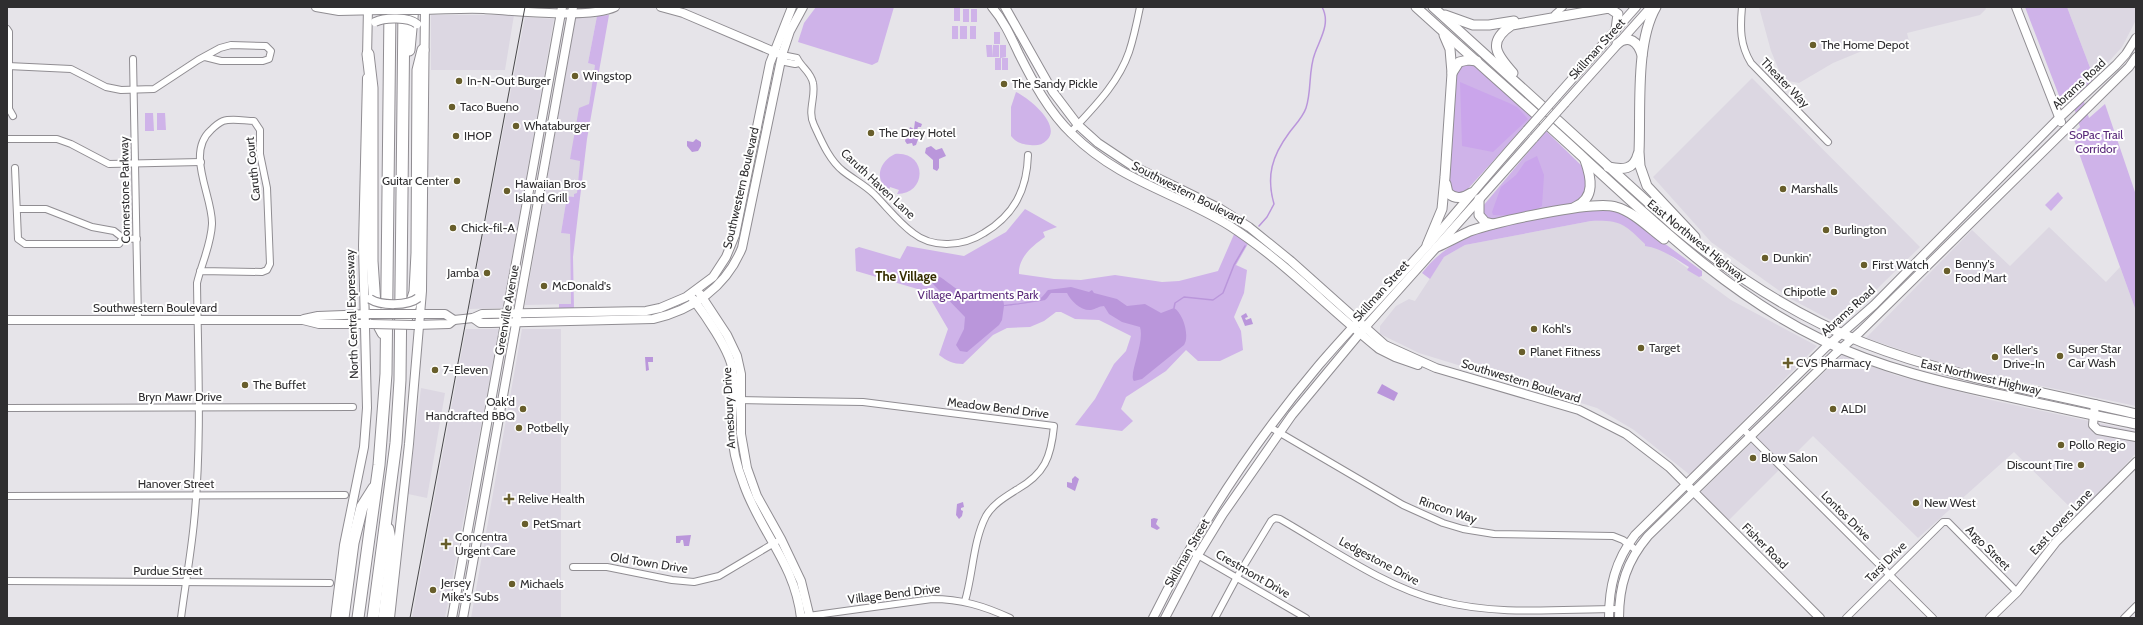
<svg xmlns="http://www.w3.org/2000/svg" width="2143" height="625" font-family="Cabin,sans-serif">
<rect width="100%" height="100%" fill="#e6e4e9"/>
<g fill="#dcd7e2">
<polygon points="1759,7 1985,7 1986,9 1980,15 1907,33 1909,41 1862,51 1833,63 1799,83 1783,80 1771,51"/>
<polygon points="2067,7 2136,7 2136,20 2122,47 2094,78"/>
<polygon points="431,15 514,15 505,70 431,70"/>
<polygon points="576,16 597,16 588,63 595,65 589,104 585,107 570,159 580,160 577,194 574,197 567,196 561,233 570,234 571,304 525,305"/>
<polygon points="525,17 554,19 503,308 469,309"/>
<polygon points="1752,78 1920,247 1840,325 1791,299 1711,242 1653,177"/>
<polygon points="1609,220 1627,224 1731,300 1817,346 1690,475 1634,430 1597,408 1419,353 1380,334 1380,326 1396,306 1409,299 1415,301 1444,257 1465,245 1591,221"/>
<polygon points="2049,227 2106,282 2120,267 2136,311 2136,406 1952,367 1866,338 1972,230 2010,266"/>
<polygon points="466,329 499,329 445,618 412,618"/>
<polygon points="522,329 561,329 561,618 471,618"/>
<polygon points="1842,355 1895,375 1991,400 2136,431 2136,453 2079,516 2014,452 1918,538 1813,436 1728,521 1701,492"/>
<polygon points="421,388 445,393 427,498 408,494"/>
</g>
<g fill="#cfb3e9">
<polygon points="816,7 894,7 878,62 872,65 798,42 804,23"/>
<polygon points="2025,7 2067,7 2094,78 2081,92 2089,118 2105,104 2136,195 2136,311 2072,134 2080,127 2071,98 2063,106"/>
<rect x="954" y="8" width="6" height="13"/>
<rect x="963" y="9" width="6" height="13"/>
<rect x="971" y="9" width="6" height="13"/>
<polygon points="609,15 587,139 573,257 574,308 559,308 559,304 571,304 570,234 561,233 567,196 574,197 574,194 577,193 580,161 570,159 579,108 589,104 595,65 588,63 597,16"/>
<rect x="952" y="26" width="6" height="13"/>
<rect x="960" y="26" width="7" height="13"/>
<rect x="970" y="26" width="6" height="13"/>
<rect x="994" y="32" width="6" height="12"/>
<polygon points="986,45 992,45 993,57 987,57"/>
<rect x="993" y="45" width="6" height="12"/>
<polygon points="1000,45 1006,45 1006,57 1001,58 1001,70 995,70 995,58 1000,58"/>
<rect x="1002" y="58" width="6" height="12"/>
<polygon points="1461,63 1474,64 1533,117 1466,191 1459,194 1450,189 1448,182 1455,72"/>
<path d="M1016,92C1029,98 1062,125 1047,140C1042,145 1037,146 1030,145C1021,144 1017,143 1011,136V107Z"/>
<polygon points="145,113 153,113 154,131 145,131"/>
<polygon points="157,113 165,113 166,130 157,130"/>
<polygon points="1546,131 1584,168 1587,183 1585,191 1581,197 1568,206 1495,220 1489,220 1483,213 1483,206"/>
<path d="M895,154C927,151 928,194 897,194L899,190L890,187L889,190C873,179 880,161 895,154Z"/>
<polygon points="2058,192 2063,198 2051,211 2045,205"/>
<path d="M1588,208L1619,210L1702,271V276L1699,277L1687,270L1689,267C1675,258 1660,248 1645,246V244C1624,224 1621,220 1591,221L1465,245L1444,257L1430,279L1422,273C1461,222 1529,220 1588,208Z"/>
<path d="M1025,209L1057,227L1043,232L1045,237C1032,246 1018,258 1019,274L1054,279L1081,280L1115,275L1162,282L1179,281L1218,271L1235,232L1249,242L1236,265L1247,270L1244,293L1234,317L1241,331L1243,350L1220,361H1198L1186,350L1166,371L1126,397L1121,409L1133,421L1122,431L1075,425L1095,399L1114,364L1126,351L1131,336L1099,320L1075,319L1061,312H1056L1044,321L1030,327L1007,328L993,335L963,364C953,364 947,361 939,355L948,329L930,298L921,290L856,271L855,249L859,247L900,259L907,246L964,256L1006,232Z"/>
</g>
<g fill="#caa5eb">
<polygon points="1460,82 1509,103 1517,107 1528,119 1493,152 1462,146"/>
<path d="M1537,156L1544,175L1542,206C1529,214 1508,216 1493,215L1492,212L1501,187L1516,175L1525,162Z"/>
</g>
<g fill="#ba96db">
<polygon points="915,121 922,124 921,127 918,127 917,130 921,131 916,145 913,146 912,143 907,144 905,141 910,127 914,129"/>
<polygon points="696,139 701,142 701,146 698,151 692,152 687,146 687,141 693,142"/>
<polygon points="931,146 936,150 942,148 946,156 939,159 939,168 937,171 933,169 933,160 925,153 926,148"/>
<path d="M938,276C946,280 951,286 959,290C971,297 1003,284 1004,305C1014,304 1022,303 1031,301L1032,298C1040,303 1043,295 1048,290L1071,287L1089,292L1092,290L1094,293L1117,299L1127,306L1145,304L1161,313L1174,308C1183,313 1190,336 1184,345L1142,379L1134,381C1128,375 1145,343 1140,327L1122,322L1109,314L1104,306C1099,306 1096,309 1091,310C1081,311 1071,301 1067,293H1051C1049,295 1047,299 1045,300C1043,301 1009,306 1004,306L1002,320L999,325L967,352L960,351L956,345L964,329L965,317L933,284L931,280L933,277Z"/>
<polygon points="1246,313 1248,317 1245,318 1246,320 1251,318 1253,324 1245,326 1241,316"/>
<polygon points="645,357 653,357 653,362 648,362 649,370 646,371"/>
<polygon points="1382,384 1398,393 1394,401 1377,393"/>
<polygon points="1075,476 1079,479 1075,491 1067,487 1067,482 1072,483 1072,479"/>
<polygon points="963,502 964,507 961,508 961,510 963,511 962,516 959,519 956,515 957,504"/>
<polygon points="1154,518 1158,519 1156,524 1160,528 1157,530 1151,527 1151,519"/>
<polygon points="691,535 689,546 684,546 683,540 681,540 680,543 676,543 676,536"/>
</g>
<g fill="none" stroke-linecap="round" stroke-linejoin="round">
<g stroke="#ba96db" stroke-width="1.5">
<path d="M1259,226L1267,217L1274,204C1266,176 1272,156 1289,133C1295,125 1303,117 1306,108C1312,90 1308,71 1315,53C1320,39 1331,23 1322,7"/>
<polyline points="1174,308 1175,303 1184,297 1213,300 1223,293 1234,265 1245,246"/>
</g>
<g stroke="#908d92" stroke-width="8">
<g id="street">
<path d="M1742,7C1740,28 1740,45 1751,63L1828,142"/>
<polyline points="1555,14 1563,7"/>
<polyline points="7,29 9,32 9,109 13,116"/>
<path d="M782,55L797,58C801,67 811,72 813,83C816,97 807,111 814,125C821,140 829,160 843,171C853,179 865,185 874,194C887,207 898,222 913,233C933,249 964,246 984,233C1014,215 1027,190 1028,155"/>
<polyline points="782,55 785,62 795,64 799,63"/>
<polyline points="133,59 138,320"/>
<polyline points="8,66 71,69 106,87 121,90 154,89 198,60 220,48 231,45 266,46 271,51 269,59 263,61 221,61 205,57"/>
<path d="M1070,133C1093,108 1118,84 1129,52C1134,37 1137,22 1140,7"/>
<polyline points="7,139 57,139 71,144 109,164 201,162"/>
<polyline points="15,168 18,239 25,244 119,244 123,238"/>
<polyline points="17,209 46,209 92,227 114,231 123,238 137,239"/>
<path d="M738,400L863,402L1054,426C1051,457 1045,474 1016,490C1005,497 993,504 986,516C973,541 973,574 965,601"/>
<polyline points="7,408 353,407"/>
<polyline points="1270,427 1403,505 1443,523 1463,529 1494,534 1613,536 1623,540 1636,550"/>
<polyline points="1743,429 1933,618"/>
<polyline points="7,496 345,495"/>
<polyline points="1189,550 1306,618"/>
<polyline points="573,567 607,567 672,580 694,582 719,576 776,542"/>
<polyline points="7,581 330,583"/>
<path d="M801,617L932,599C961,599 984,606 1010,618"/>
<path d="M181,618C185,586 191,554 194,522C202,443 198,362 197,283C202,262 211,245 212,224C213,197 185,153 211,130C214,127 218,123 223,121C232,118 245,121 254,121L260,130V154L267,188L270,264L267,270L262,272L200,271"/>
<path d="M1215,618L1237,577L1271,521L1275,518L1280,519C1329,547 1386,588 1441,601C1498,616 1560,609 1619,609"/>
<polyline points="1846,618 1943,522 1948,522 2017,592"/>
<polyline points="2124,618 2136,606"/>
</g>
</g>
<g stroke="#908d92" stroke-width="10">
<g id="secondary">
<polyline points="316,7 339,11 382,10"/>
<polyline points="661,7 683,13 777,53"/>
<path d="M992,7C1004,21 1011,37 1019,54C1033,82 1049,112 1072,134C1121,182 1175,192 1230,226C1284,261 1329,309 1379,349L1395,357L1418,365"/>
<polyline points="1005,7 1053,92 1078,125 1098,143 1131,165 1219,208 1249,227 1291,261 1385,345 1436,368 1579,410 1626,434 1669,467 1820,618"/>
<polyline points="2016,7 2061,122"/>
<path d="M420,10C441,10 462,8 484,9C512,11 591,19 615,7"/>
<polyline points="367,58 368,7"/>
<polyline points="1557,96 1636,7"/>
<polyline points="1565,103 1651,7"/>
<polyline points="700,294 727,335 737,356 741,374 741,434 747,468 757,496 781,539 801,581 810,618"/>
<path d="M693,299C705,315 728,348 732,367C736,387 732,409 732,428C732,447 737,467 744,485C761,533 795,564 801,618"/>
<polyline points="416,314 445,314 454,320"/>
<path d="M473,318L480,323H491L653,319C693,310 726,287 742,248L782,55L790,31L803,7"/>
<polyline points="304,319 318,316 370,314"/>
<polyline points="7,320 303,320 319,324 370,324"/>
<polyline points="415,325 449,324 454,320 473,318 482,314 646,311 660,308 686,297 713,277 726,257 735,235 770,63 792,7"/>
<polyline points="2095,404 2093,425 2098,430 2136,437"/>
<polyline points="335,618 344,545 364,447 367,408 363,246 367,78"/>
<polyline points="390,618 409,444 422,291 425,7"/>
<polyline points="452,618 562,7"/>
<polyline points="463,618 573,7"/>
<path d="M1153,618C1198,527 1254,442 1319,365C1354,324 1392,286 1428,245C1461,207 1493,168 1527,130"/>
<polyline points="1165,618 1198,555 1223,514 1292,415 1360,333 1534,138"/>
<path d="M1609,618C1609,587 1615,561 1635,535L1826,347L1874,305L2059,118L2116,65L2126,54L2136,38"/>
<path d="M1619,618C1619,585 1627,561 1648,536L1835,354L1860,332L2129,67L2136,57"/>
<polyline points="1990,618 2017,592 2056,542 2136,462"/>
</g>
</g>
<g stroke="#908d92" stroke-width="11">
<g id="primary">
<path d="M1416,7C1472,58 1530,108 1585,159C1659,227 1731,296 1822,340C1880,368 1944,383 2006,396C2049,406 2093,415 2136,424"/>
<path d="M1433,7L1674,226C1731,274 1794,315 1864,343C1951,377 2045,392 2136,414"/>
<path d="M1656,7C1635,43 1641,110 1639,152L1640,166L1647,186L1695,237"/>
<polyline points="1445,15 1473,25 1489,25 1514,21"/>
<path d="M1617,44C1629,34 1638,42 1642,55"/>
<polyline points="1452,73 1459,62 1468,60 1477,61"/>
<path d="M1513,73C1497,55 1486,42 1512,25L1609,8L1618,14L1616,29"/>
<path d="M1608,167C1623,170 1634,170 1638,154"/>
<path d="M1446,184L1448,193C1456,200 1463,198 1471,193"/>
<polyline points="1479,199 1479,215 1485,222 1493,224"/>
<path d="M1575,207C1596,198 1591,177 1585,160"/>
<polyline points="1427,245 1442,209 1445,177 1452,73 1450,49 1444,35"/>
<path d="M1437,247C1448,242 1459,236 1470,231C1495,222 1594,200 1616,207C1634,212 1649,228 1664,239"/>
</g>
</g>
<g stroke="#908d92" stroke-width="13">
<g id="highway">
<polyline points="409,50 413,7"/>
<polyline points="368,54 372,88 372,261 376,320 383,333"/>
<polyline points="405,323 415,292 417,253 418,70 423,50"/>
<polyline points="343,618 353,543 362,507 374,488"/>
<polyline points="358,618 379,465 386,374 390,8"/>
<polyline points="373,618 396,443 400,380 404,7"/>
<polyline points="384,618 392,550 388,529"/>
</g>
</g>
<use href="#street" stroke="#fff" stroke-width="6"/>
<use href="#secondary" stroke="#fff" stroke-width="8"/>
<use href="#primary" stroke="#fff" stroke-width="9"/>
<use href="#highway" stroke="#fff" stroke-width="11"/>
<polyline stroke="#48474a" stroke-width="1" points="410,618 525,7"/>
<g stroke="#908d92" stroke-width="10" stroke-linecap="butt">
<g id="secondary-bridge">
<polyline points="382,10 419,10"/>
<path d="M375,22C385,17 409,17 417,24"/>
<polyline points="1527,130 1557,96"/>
<polyline points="1534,138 1565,103"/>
<path d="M370,299C381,306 408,306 418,298"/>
<polyline points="370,314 416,314"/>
<polyline points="371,324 415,325"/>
</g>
</g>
<use href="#secondary-bridge" stroke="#fff" stroke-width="8"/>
</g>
<g fill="#685e2b" stroke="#fff" stroke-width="1.5">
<circle cx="1813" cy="45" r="4"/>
<circle cx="575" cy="76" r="4"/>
<circle cx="459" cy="81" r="4"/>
<circle cx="1004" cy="84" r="4"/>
<circle cx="452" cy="107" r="4"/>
<circle cx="516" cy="126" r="4"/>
<circle cx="871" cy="133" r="4"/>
<circle cx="456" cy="136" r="4"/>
<circle cx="457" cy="181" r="4"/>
<circle cx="1783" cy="189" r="4"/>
<circle cx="507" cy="191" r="4"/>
<circle cx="453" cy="228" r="4"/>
<circle cx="1826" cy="230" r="4"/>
<circle cx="1765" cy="258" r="4"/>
<circle cx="1864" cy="265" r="4"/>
<circle cx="1947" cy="271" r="4"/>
<circle cx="487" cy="273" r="4"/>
<circle cx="544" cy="286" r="4"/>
<circle cx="1834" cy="292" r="4"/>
<circle cx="1534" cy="329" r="4"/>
<circle cx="1641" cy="348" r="4"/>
<circle cx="1522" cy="352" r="4"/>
<circle cx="2060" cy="356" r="4"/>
<circle cx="1995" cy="357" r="4"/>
<path d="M1786 357h4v4h4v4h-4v4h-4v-4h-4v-4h4z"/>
<circle cx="435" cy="370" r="4"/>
<circle cx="245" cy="385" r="4"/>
<circle cx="523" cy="409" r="4"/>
<circle cx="1833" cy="409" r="4"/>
<circle cx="519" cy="428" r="4"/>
<circle cx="2061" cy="445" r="4"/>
<circle cx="1753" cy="458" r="4"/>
<circle cx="2081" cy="465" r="4"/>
<path d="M507 493h4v4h4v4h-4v4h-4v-4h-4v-4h4z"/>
<circle cx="1916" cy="503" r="4"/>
<circle cx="525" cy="524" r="4"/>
<path d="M444 538h4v4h4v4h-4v4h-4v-4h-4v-4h4z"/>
<circle cx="512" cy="584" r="4"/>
<circle cx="433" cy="590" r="4"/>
</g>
<g text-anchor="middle" stroke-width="4" stroke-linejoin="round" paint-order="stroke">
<g font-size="12" fill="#2f2e30" stroke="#fff" text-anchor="start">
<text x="1821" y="49">The Home Depot</text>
<text x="583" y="80">Wingstop</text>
<text x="467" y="85">In-N-Out Burger</text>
<text x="1012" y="88">The Sandy Pickle</text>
<text x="460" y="111">Taco Bueno</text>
<text x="524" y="130">Whataburger</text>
<text x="879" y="137">The Drey Hotel</text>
<text x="464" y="140">IHOP</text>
<text x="449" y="185" text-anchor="end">Guitar Center</text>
<text x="515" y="188">Hawaiian Bros<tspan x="515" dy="14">Island Grill</tspan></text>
<text x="1791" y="193">Marshalls</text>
<text x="461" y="232">Chick-fil-A</text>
<text x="1834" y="234">Burlington</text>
<text x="1773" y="262">Dunkin'</text>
<text x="1955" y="268">Benny's<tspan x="1955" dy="14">Food Mart</tspan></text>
<text x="1872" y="269">First Watch</text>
<text x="479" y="277" text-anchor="end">Jamba</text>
<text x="552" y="290">McDonald's</text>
<text x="1826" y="296" text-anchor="end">Chipotle</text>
<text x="1542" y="333">Kohl's</text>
<text x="1649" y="352">Target</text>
<text x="2068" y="353">Super Star<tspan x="2068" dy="14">Car Wash</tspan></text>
<text x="2003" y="354">Keller's<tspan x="2003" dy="14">Drive-In</tspan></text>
<text x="1530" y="356">Planet Fitness</text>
<text x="1796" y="367">CVS Pharmacy</text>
<text x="443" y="374">7-Eleven</text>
<text x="253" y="389">The Buffet</text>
<text x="515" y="406" text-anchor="end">Oak'd<tspan x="515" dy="14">Handcrafted BBQ</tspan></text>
<text x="1841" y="413">ALDI</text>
<text x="527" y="432">Potbelly</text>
<text x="2069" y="449">Pollo Regio</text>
<text x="1761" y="462">Blow Salon</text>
<text x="2073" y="469" text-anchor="end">Discount Tire</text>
<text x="518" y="503">Relive Health</text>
<text x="1924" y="507">New West</text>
<text x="533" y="528">PetSmart</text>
<text x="455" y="541">Concentra<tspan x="455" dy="14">Urgent Care</tspan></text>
<text x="441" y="587">Jersey<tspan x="441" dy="14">Mike's Subs</tspan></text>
<text x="520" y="588">Michaels</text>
</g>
<g font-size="12" fill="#2f2e30" stroke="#fff">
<text transform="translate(1597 49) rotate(-48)" y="4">Skillman Street</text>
<text transform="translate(1785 83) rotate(46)" y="4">Theater Way</text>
<text transform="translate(2079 84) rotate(-43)" y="4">Abrams Road</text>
<text transform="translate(253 169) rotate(-96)" y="4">Caruth Court</text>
<text transform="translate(878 184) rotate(43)" y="4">Caruth Haven Lane</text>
<text transform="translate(741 188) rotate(-77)" y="4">Southwestern Boulevard</text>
<text transform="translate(125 190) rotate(-91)" y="4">Cornerstone Parkway</text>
<text transform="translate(1188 193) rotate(27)" y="4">Southwestern Boulevard</text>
<text transform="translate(1697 241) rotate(39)" y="4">East Northwest Highway</text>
<text transform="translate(1381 291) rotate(-48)" y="4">Skillman Street</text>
<text x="155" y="312">Southwestern Boulevard</text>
<text transform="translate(507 310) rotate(-80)" y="4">Greenville Avenue</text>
<text transform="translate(1848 311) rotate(-42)" y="4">Abrams Road</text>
<text transform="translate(352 314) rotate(-92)" y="4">North Central Expressway</text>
<text transform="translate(1981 377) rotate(13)" y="4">East Northwest Highway</text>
<text transform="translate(1521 381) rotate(17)" y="4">Southwestern Boulevard</text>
<text x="180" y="401">Bryn Mawr Drive</text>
<text transform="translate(729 408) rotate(-93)" y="4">Amesbury Drive</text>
<text transform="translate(998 408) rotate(7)" y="4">Meadow Bend Drive</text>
<text x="176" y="488">Hanover Street</text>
<text transform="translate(1448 510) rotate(19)" y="4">Rincon Way</text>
<text transform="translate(1846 516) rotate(45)" y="4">Lontos Drive</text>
<text transform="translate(2061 522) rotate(-47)" y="4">East Lovers Lane</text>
<text transform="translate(1765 546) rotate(45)" y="4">Fisher Road</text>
<text transform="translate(1988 548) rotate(45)" y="4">Argo Street</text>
<text transform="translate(1187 553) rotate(-60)" y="4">Skillman Street</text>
<text transform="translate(1379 561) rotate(28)" y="4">Ledgestone Drive</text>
<text transform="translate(1886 562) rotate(-45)" y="4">Tarsi Drive</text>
<text transform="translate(649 563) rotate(9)" y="4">Old Town Drive</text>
<text x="168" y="575">Purdue Street</text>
<text transform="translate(1253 574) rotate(30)" y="4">Crestmont Drive</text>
<text transform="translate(894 594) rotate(-7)" y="4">Village Bend Drive</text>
</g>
<g font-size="12" fill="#59297a" stroke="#fff">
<text x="2096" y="139">SoPac Trail<tspan x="2096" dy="14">Corridor</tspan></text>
<text x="978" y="299">Village Apartments Park</text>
</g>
<g font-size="13" font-weight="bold" fill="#352d01" stroke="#fff">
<text x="906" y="281">The Village</text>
</g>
</g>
<rect width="2143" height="625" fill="none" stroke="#2f2e30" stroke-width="16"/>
</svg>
